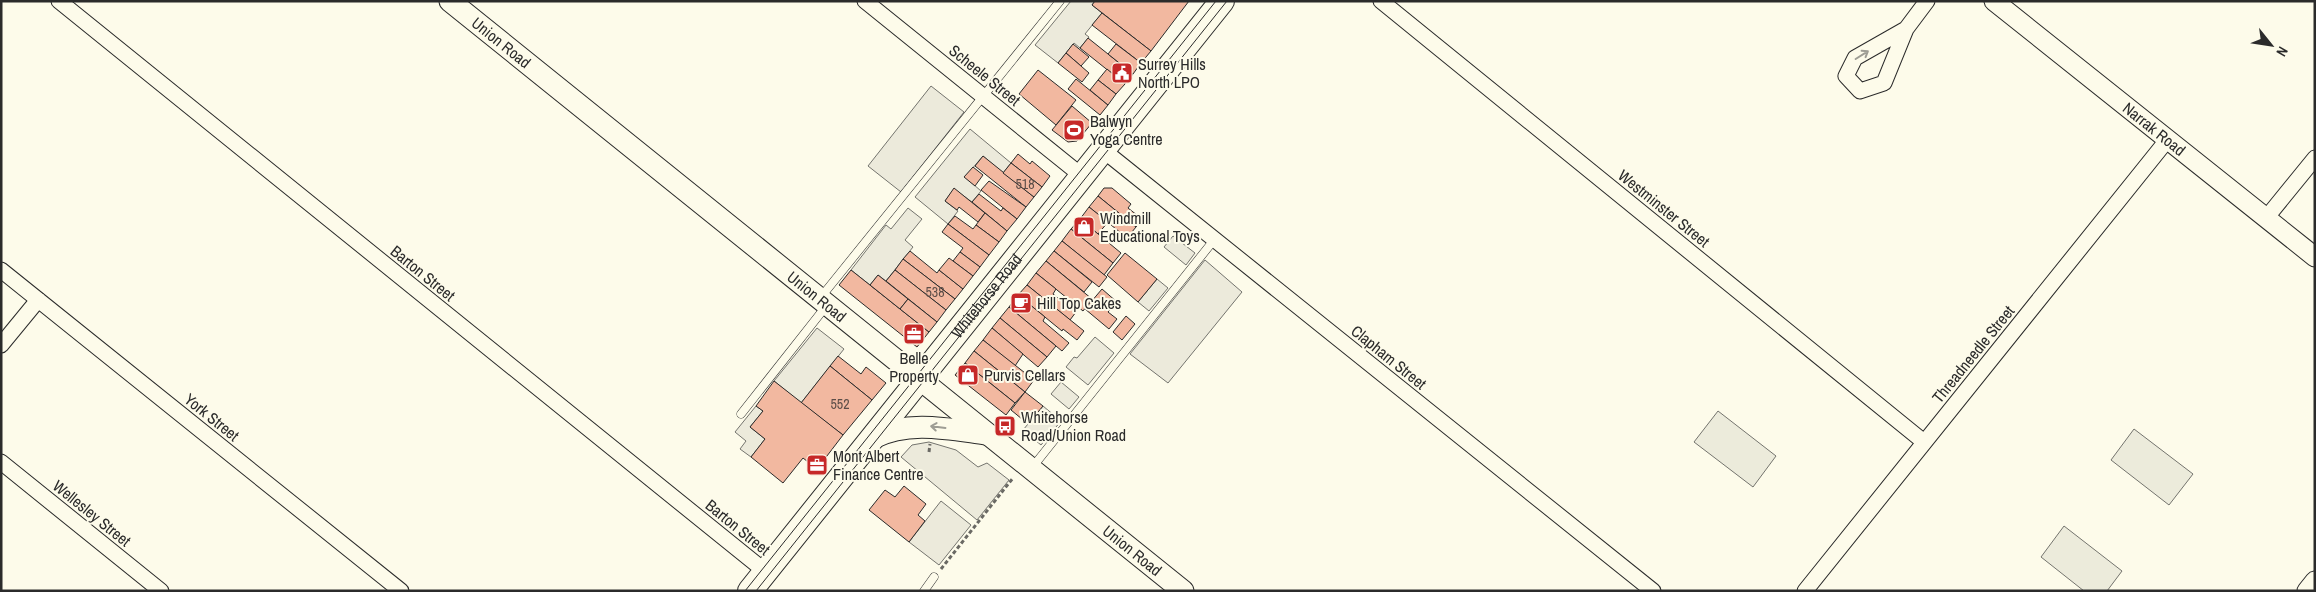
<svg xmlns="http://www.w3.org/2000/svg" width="2316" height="592" font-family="'Archivo Narrow',sans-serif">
<rect width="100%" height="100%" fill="#fdfbea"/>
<g fill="#ecebdb" stroke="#74746e">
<polygon points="1718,411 1776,456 1753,487 1694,442"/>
<polygon points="2134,429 2193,474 2169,505 2111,460"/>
<polygon points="2064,526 2122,571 2107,591 2084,591 2041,557"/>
</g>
<g fill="#eceadb" stroke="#74746e">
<polygon points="1071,1 1095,1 1092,5 1102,13 1085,34 1089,37 1080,48 1074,43 1058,63 1035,45"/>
<polygon points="931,86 964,112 901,192 868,166"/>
<polygon points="970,129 1011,163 1003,173 983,156 965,177 981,191 972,202 954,189 945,201 958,211 948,224 915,197"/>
<polygon points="908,208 922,219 905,240 913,247 886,281 878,275 870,285 851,270 886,225 891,229"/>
<polygon points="1173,236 1195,253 1186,265 1164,247"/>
<polygon points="1205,260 1242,292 1168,383 1130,354"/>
<polygon points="1157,279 1168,288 1149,311 1138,302"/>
<polygon points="817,328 844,349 801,403 774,381"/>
<polygon points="1095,337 1114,353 1088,385 1066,367 1074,357 1077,358"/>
<polygon points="1061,382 1079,397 1069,409 1051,394"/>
<polygon points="756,406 763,411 750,427 765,439 751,457 740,449 746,441 735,432"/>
<polygon points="1043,406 1061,421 1041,445 1023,430"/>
<polygon points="929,442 956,450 978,467 987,463 1009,480 977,520 901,457 912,445"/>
<polygon points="941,501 971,525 939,565 909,542"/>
</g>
<g fill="#f2b8a0" stroke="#2b2b2b">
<polygon points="1095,1 1189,1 1151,51 1092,5"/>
<polygon points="1102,13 1151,51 1141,63 1092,25"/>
<polygon points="1088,38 1133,74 1125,84 1080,48"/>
<polygon points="1073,44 1089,57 1081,66 1066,53"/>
<polygon points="1116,44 1141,63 1133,74 1108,54"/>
<polygon points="1066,53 1089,73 1082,82 1058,63"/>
<polygon points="1107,69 1125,84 1116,94 1098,80"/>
<polygon points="1038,70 1076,100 1056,125 1019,94"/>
<polygon points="1076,79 1108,105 1100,115 1068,89"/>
<polygon points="1098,80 1116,94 1108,105 1090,90"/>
<polygon points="1072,106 1092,123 1077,141 1068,142 1052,130"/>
<polygon points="1018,154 1030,164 1032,161 1050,176 1042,187 1011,163"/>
<polygon points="983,156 1034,197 1026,207 975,166"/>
<polygon points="1011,163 1042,187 1034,197 1003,173"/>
<polygon points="973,167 983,175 975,186 964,177"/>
<polygon points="989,181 1026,207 1017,219 981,190"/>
<polygon points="954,188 985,213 978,222 959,207 957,210 945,201"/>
<polygon points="1104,188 1112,188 1131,204 1128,208 1142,219 1136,227 1098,196"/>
<polygon points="979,194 1001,211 1003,208 1017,219 1007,231 972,202"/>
<polygon points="1098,196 1136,227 1127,238 1089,207"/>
<polygon points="1089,207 1108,222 1098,234 1080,219"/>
<polygon points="985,213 1007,231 999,242 976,225"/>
<polygon points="955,216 973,229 976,225 999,242 989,255 948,224"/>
<polygon points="1080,219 1121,253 1113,263 1071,229"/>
<polygon points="948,224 989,255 980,267 960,252 963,248 942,232"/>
<polygon points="1071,229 1113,263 1104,275 1062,241"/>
<polygon points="1062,241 1107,277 1099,287 1054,251"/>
<polygon points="910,251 937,273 939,270 963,289 955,299 903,259"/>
<polygon points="1054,251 1092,282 1084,292 1046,261"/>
<polygon points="960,252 980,267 973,276 953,261"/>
<polygon points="1125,253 1157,279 1138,302 1107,275"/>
<polygon points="949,258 973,276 963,289 939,270"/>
<polygon points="903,259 955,299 946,310 895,270"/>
<polygon points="1046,261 1092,299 1083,311 1036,273"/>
<polygon points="851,270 929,332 917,347 839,285"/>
<polygon points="895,270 946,310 937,322 886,281"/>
<polygon points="1036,273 1056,289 1053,294 1076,312 1070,320 1027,285"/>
<polygon points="878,275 908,299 900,309 870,285"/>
<polygon points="1027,285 1084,331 1077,340 1063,329 1062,331 1018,295"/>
<polygon points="1102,289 1117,302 1108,312 1117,319 1109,329 1085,309"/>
<polygon points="1018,295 1045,317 1043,321 1069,343 1062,351 1009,307"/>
<polygon points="908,299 937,322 929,332 900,309"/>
<polygon points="1009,307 1056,346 1047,357 1000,318"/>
<polygon points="1126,316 1135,324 1122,340 1113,332"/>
<polygon points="1000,318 1047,357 1038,367 992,328"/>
<polygon points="992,328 1023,354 1015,366 983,340"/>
<polygon points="983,340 1034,380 1025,392 974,351"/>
<polygon points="974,351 1025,392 1015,403 965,363"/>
<polygon points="838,356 861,374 866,367 886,383 872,400 830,366"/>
<polygon points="965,363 1015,403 1006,415 955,375"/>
<polygon points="830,366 872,400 843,435 801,403"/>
<polygon points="774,381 843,435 817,469 803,458 783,483 751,457 765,439 750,427 763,411 756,406"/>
<polygon points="1025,392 1043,406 1028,424 1011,410"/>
<polygon points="904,486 926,504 918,515 925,521 909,542 869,510 885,490 895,497"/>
</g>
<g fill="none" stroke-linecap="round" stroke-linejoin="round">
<g stroke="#2b2b2b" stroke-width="9">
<g id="service">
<polyline points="821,297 1060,1"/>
<polyline points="741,414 827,305"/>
<polyline points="1031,469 1214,240"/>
<polyline points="924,591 934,577"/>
</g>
</g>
<g stroke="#2b2b2b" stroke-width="17">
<g id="minor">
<polyline points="59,1 766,572"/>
<polyline points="865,1 1082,176"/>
<polyline points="1381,1 1924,442"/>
<polyline points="1906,29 1855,58 1846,76 1860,91 1884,83 1906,29 1927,1"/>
<polyline points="1103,150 1653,591"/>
<polyline points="2267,217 2315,158"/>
<polyline points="1,270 401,591"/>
<polyline points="1,345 38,300"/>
<polyline points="1,462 161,591"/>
<polyline points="1805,591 2168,139"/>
</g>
</g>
<g stroke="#2b2b2b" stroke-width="21">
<g id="tertiary">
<path id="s1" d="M1994,1L2315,257"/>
<polyline points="2307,591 2315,581"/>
</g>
</g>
<g stroke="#2b2b2b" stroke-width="23">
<g id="secondary">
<path id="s2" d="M450,1L1183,591"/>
<path d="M873,438C909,420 948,429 986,434"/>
</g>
</g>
<g stroke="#2b2b2b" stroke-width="26">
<g id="primary">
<path id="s3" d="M750,591L1222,1"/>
</g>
</g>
<g stroke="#6a6964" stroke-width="3" stroke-dasharray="4 2.5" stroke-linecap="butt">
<polyline points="929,452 930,444"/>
<polyline points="941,569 1013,478"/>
</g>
<use href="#service" stroke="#fdfbea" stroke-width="8"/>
<use href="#minor" stroke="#fdfbea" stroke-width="15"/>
<use href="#tertiary" stroke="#fdfbea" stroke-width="19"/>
<use href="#secondary" stroke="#fdfbea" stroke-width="21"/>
<use href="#primary" stroke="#fdfbea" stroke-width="24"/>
<g stroke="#2b2b2b" stroke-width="1">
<polyline points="745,591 1216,1"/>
<polyline points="756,591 1227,1"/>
</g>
</g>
<defs><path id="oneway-shaft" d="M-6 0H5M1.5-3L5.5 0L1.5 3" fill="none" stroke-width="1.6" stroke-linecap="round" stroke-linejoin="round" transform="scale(1.25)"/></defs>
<g stroke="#9e9d94">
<use href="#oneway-shaft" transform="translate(1862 55) rotate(-32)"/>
<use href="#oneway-shaft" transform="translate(938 427) rotate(-173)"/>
</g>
<defs>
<g id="civic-square" transform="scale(1.125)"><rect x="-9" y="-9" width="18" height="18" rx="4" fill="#c62828" stroke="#fdfbea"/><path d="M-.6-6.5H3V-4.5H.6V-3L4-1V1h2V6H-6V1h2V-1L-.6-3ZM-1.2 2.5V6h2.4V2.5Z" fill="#fff"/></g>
<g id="stadium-square" transform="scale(1.125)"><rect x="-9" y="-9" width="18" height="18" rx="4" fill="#c62828" stroke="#fdfbea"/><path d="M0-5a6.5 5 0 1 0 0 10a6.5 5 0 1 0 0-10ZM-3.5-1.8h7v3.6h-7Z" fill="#fff"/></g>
<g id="shop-square" transform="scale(1.125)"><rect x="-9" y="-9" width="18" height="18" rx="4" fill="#c62828" stroke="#fdfbea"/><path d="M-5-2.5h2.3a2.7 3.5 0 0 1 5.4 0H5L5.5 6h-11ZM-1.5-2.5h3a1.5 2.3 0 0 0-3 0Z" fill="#fff"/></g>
<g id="cafe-square" transform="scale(1.125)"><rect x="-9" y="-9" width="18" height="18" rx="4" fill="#c62828" stroke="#fdfbea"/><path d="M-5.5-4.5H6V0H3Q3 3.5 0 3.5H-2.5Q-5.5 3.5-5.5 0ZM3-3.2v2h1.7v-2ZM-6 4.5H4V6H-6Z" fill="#fff"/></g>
<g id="office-square" transform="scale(1.125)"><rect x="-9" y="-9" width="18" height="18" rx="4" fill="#c62828" stroke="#fdfbea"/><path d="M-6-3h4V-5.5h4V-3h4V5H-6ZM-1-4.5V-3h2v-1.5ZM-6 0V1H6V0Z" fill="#fff"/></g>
<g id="bus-square" transform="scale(1.125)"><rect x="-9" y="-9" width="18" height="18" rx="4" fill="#c62828" stroke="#fdfbea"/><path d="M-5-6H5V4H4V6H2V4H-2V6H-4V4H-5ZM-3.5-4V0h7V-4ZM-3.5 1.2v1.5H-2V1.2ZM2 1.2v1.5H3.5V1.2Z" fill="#fff"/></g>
</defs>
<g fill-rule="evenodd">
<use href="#civic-square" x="1122" y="73"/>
<use href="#stadium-square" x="1074" y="130"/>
<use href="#shop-square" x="1084" y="227"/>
<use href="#cafe-square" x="1021" y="303"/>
<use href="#office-square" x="914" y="334"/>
<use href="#shop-square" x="968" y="375"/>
<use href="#bus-square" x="1005" y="426"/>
<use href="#office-square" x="817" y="465"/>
</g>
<g text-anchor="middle" stroke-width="4" stroke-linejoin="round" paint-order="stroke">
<g font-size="14" fill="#5d4e48">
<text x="1025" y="189">518</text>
<text x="935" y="297">538</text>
<text x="840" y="409">552</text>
</g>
<g font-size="16" fill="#2b2b2b" stroke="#fdfbea">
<text dy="6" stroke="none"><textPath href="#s2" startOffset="66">Union Road</textPath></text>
<text transform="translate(985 75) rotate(39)" y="6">Scheele Street</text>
<text dy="6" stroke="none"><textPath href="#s1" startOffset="205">Narrak Road</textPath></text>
<text transform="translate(1664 208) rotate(39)" y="6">Westminster Street</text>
<text transform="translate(423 273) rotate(39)" y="6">Barton Street</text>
<text dy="6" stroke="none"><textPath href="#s3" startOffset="378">Whitehorse Road</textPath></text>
<text dy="6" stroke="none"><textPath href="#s2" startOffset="471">Union Road</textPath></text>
<text transform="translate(1973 354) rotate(-51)" y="6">Threadneedle Street</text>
<text transform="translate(1389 357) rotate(39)" y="6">Clapham Street</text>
<text transform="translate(212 417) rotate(39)" y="6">York Street</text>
<text transform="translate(92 513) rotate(39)" y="6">Wellesley Street</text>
<text transform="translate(738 527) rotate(39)" y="6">Barton Street</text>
<text dy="6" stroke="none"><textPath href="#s2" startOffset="876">Union Road</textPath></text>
</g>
<g font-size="16" fill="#2b2b2b" stroke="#fdfbea" text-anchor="start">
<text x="1138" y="70">Surrey Hills<tspan x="1138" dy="18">North LPO</tspan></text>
<text x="1090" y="127">Balwyn<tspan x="1090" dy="18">Yoga Centre</tspan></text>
<text x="1100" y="224">Windmill<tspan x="1100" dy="18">Educational Toys</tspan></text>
<text x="1037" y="309">Hill Top Cakes</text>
<text x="914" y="364" text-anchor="middle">Belle<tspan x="914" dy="18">Property</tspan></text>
<text x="984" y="381">Purvis Cellars</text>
<text x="1021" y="423">Whitehorse<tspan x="1021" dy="18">Road/Union Road</tspan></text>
<text x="833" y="462">Mont Albert<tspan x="833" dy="18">Finance Centre</tspan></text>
</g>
</g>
<rect width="2316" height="592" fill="none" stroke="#2b2b2b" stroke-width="5"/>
<g transform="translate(2271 45) rotate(120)" stroke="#fdfbea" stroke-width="4" paint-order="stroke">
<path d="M0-4L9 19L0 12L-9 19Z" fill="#2b2b2b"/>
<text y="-8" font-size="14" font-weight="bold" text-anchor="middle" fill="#2b2b2b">N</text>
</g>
</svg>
